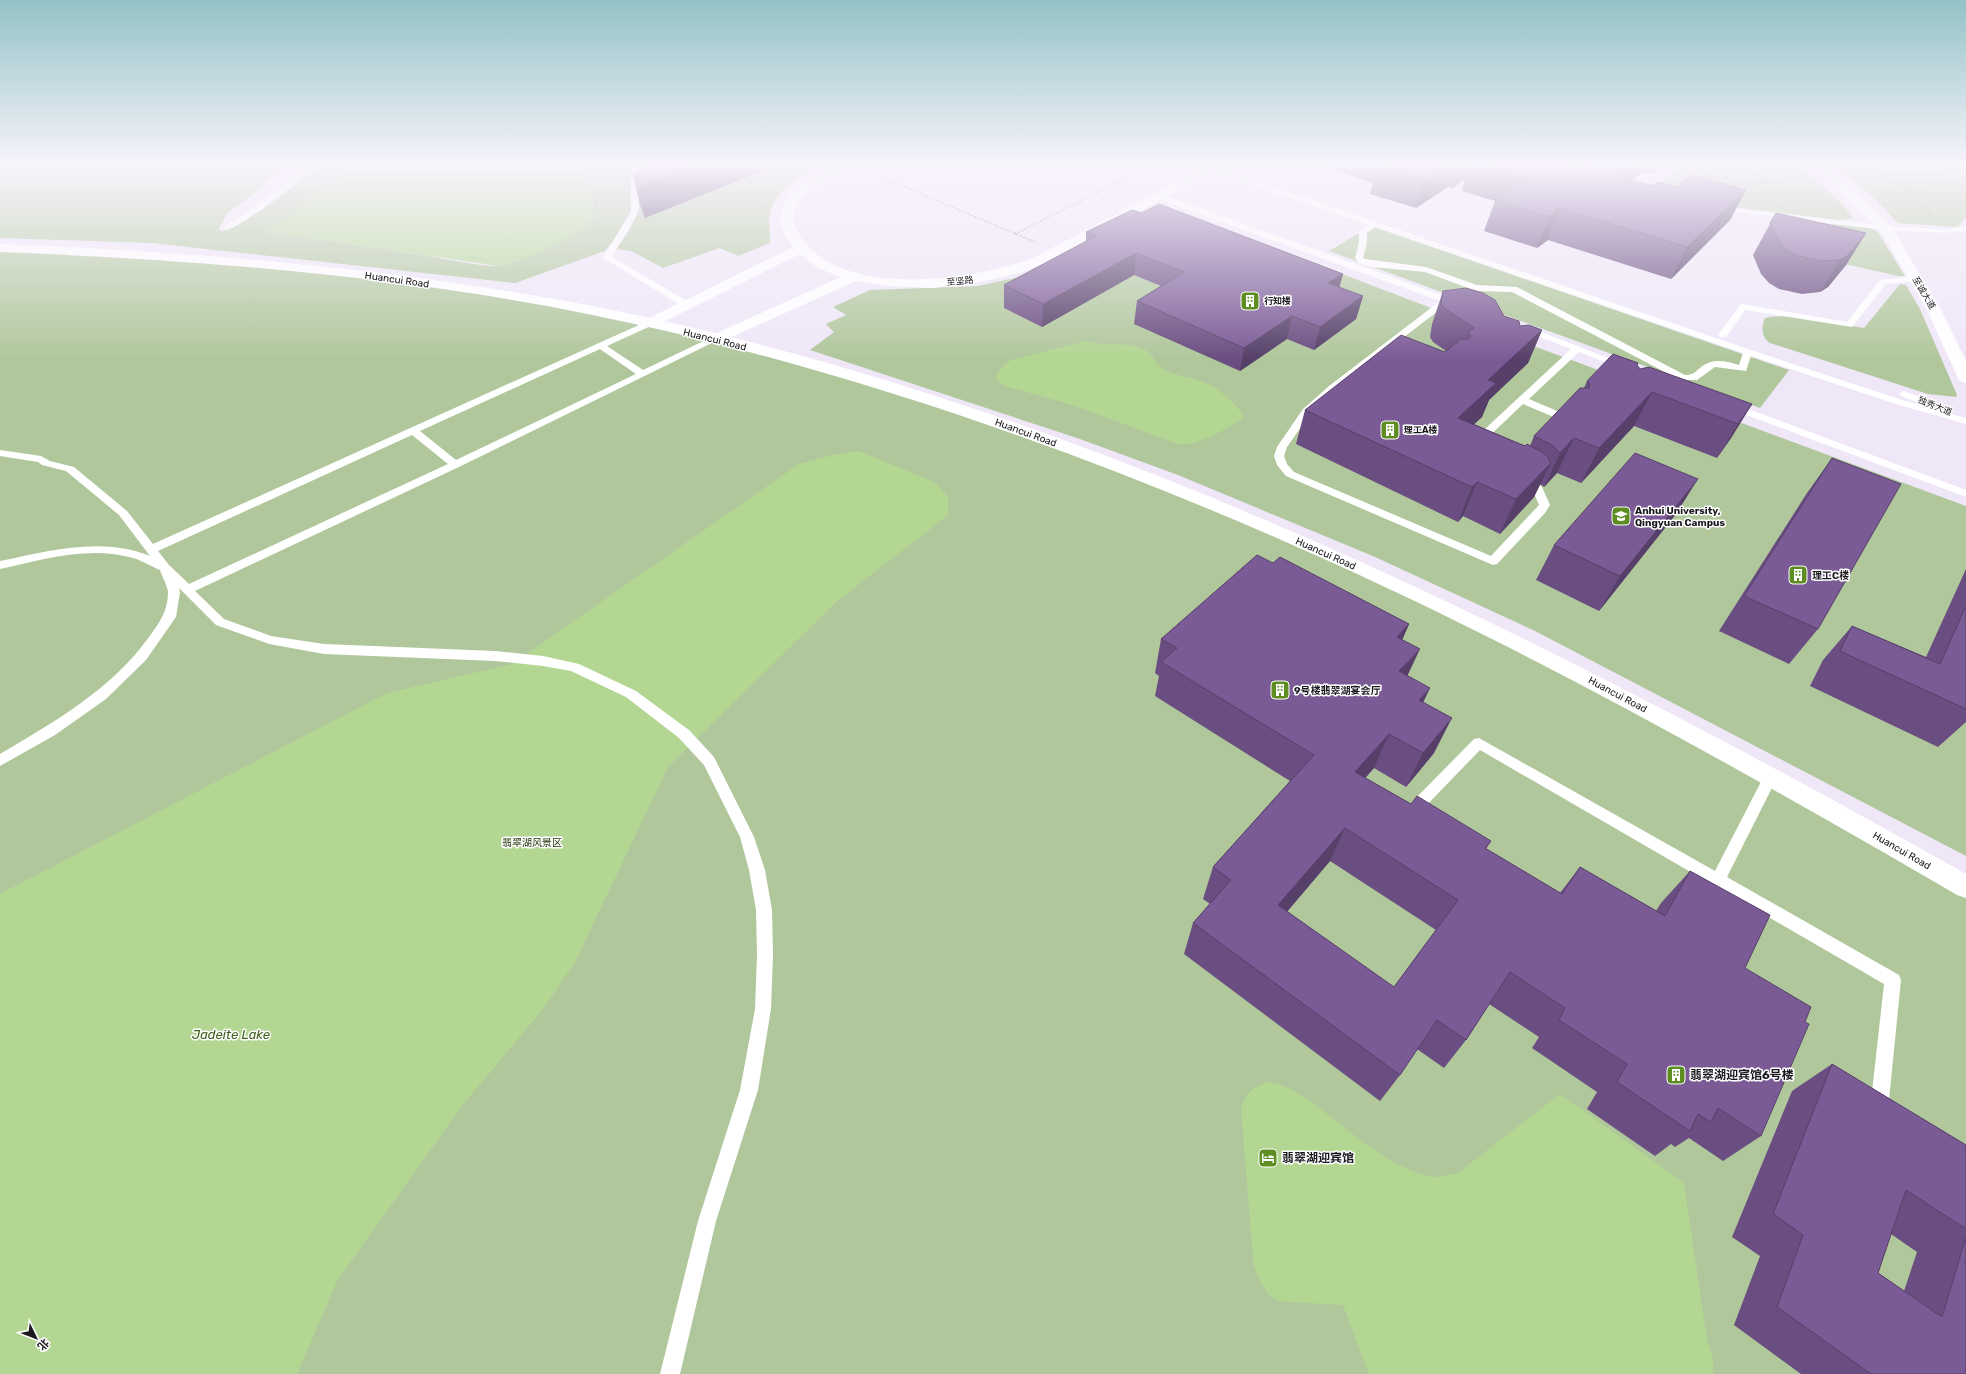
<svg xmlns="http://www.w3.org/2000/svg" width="1966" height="1374" font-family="Rubik,'Noto Sans SC',sans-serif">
<rect width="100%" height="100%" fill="#efe7f8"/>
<g fill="#b0c79c">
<path d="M0,166H288L274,175L250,197L227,213L219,229L222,231L226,230L314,166H351L268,232C319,240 371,247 423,255C447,259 475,266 498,266C514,265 583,233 592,219C596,214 588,179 590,166H634L635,186L630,221L605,251L515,283L152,243L0,238Z"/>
<path d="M638,166H822C803,175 779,188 771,209C767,220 771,232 770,243L738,256L720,248L663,268L631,251L616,249C639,220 643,203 638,166Z"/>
<polygon points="1680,166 1800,166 1838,200 1854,218 1839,220 1733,207 1655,189"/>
<polygon points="1835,166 1966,166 1966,217 1959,226 1955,227 1898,223 1875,199"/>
<polygon points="1151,208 1170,210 1235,233 1452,316 1966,506 1966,856 1535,631 1375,557 1178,475 1077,438 810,350 834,332 826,324 846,315 833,307 870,290 977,286 1034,274 1145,210"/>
<polygon points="1798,221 1870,228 1877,231 1905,276 1898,276 1818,258"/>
<polygon points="1371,226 1789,370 1760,408 1329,251"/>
<polygon points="0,248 173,256 491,293 770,353 1113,464 1460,614 1966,887 1966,1374 0,1374"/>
<path d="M1900,284L1906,285L1920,309L1957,395L1956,397L1928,394L1770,343C1761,337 1761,327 1765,318C1791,312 1836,324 1864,328Z"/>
</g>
<g fill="#b3d693">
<path d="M351,166H590L588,175L594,215C587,234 520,262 499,266L267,232Z"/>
<path d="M1875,166C1887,166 1939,163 1945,172C1932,194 1891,173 1875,166Z"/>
<path d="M1086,341C1103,347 1121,342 1138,347C1157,353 1151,363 1165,370C1178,377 1195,377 1208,384C1218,389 1241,407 1243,417C1229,429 1197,446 1178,444L1072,405L1005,386C999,383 998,381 996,375L1004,365L1011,360Z"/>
<polygon points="859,451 936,483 948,497 948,515 836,602 668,767 575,962 543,1009 461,1107 337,1281 297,1374 0,1374 0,894 387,693 512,664 799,464 837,454"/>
<path d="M1270,1082C1291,1086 1306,1098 1323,1111C1350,1132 1401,1175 1436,1177C1443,1177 1451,1174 1458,1173L1560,1094L1684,1183L1707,1340L1713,1360V1374H1369L1343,1305L1288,1302L1276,1300L1267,1293L1262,1284L1254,1267L1253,1258L1241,1109C1245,1094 1254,1085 1270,1082Z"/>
</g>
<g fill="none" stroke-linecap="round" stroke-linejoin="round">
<g stroke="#8d8894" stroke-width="1.5" stroke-dasharray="1.5 2" stroke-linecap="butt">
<polyline points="1712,166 1707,173 1718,183"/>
<polyline points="1748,166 1769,182"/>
<polyline points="862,169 1035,242"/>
<polyline points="1856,172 1871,171"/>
<polyline points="1864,180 1943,184 1966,183"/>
<polyline points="1900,181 1911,190 1932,215"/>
<polyline points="891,182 927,166"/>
<polyline points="1663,184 1687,181"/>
<polyline points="1724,184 1755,184 1807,179"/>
<polyline points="1015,234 1149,166"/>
</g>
<g fill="#fff" fill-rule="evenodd">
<path d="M309,166H317C308,176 235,232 225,230V226L243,215Z"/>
<polygon points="630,166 638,166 639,211 612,257 690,303 690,307 684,307 603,258 631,211"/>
<path d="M1210,167H1216L1751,350L1902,400L1966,418V424L1896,404L1751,356L1746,371L1715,367L1697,380H1680L1512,292L1476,291L1425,272L1372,267L1359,263L1355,258L1359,242V232L1368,225L1210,171ZM1375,227L1743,353L1739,365C1728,362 1716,358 1704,365C1697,369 1694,376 1685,375L1517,287L1477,285L1426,267L1365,259L1363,258L1367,242V233Z"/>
<polygon points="1158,195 1164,195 1450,298 1460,304 1456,307 1447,304 1335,390 1311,413 1287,447 1284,456 1287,464 1294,472 1491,556 1539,505 1533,491 1520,478 1521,476 1529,476 1542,487 1550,505 1545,513 1497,564 1493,565 1286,476 1277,465 1274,456 1277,447 1303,409 1329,386 1440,301 1158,199"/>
<polygon points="1716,206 1885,226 1945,229 1966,227 1966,231 1945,233 1885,230 1719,210 1715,208"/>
<polygon points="1915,276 1918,277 1918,281 1886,284 1852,327 1745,310 1726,337 1720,337 1718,335 1740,305 1743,304 1847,322 1880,280"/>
<path d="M650,320L653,321V325L607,346L643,370L712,337L715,336L720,339L459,467L195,591L224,619L271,636L324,644L495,651L543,656L579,664L636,691L689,730L714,757L754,837L765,870L772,910L773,955L771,1009L758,1090L716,1221L680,1374H660L698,1221L740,1090L755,1009L757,955L756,910L749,870L740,837L704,765L679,738L626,697L571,671L543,666L495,661L324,654L269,644L216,625L179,588L180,592L176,617L146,660L106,699L55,735L0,766V754C54,722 112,689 149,637C159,623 168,611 168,593C168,586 162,577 160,570C150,566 140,559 129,557C87,546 41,560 0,569V561C48,551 102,536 150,556L119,515L66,471L42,465L38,462L0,456V450L41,456L50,461L74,467L127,511L153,544ZM600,349L636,374L456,460L420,431ZM412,435L448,464L189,584L169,565L158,551Z"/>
<polygon points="1524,325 1628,366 1626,368 1620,368 1579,352 1529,399 1571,417 1572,419 1571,421 1563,421 1523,404 1480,445 1472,445 1471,443 1472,441 1571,349 1521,330 1521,326"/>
<polygon points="1904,391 1928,400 1930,402 1925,405 1901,396 1899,394 1901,392"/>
<polygon points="1732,403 1966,490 1966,497 1728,408 1727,406 1728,404"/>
<polygon points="1479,738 1715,871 1766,772 1771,770 1776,772 1778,776 1727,877 1899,975 1901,980 1888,1110 1885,1116 1879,1119 1873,1116 1870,1110 1884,984 1480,750 1422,810 1417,812 1412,810 1410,806 1412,802 1474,739"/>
</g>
<g fill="#fff" fill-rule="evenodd">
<path d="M835,166H852C849,171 841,173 836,175C819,183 801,194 794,213C791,223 799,235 805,243C851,298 973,280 1033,258L1208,166H1224L1043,264L1023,272L976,283L932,288L889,286L856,281L720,342H710L707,339L710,336L841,277L818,268L800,254L655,326H645L642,323L645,320L793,247C788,239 780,228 780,218C780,194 816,175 835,166Z"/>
<polygon points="1813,166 1827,166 1854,189 1892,228 1941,310 1966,361 1966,383 1960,381 1958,378 1927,310 1880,230"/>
</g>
<path fill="#fff" fill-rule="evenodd" d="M0,244C227,253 454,273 677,324C1137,431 1557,644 1966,874V898L1957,895C1806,807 1654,721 1498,642C1236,510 960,402 675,333C454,280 227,261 0,252Z"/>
</g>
<g fill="#6a4e81" fill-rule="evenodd">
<polygon points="650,166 645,218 640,205 633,175"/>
<polygon points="1321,166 1568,166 1628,180 1580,166 1662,166 1651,174 1642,172 1631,181 1654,186 1656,182 1677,187 1746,190 1730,220 1671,279 1548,240 1537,248 1484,231 1495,201 1462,191 1465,179 1452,188 1448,187 1416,208 1370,194 1373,183"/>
<polygon points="1142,213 1343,274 1339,288 1363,296 1356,319 1314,350 1287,339 1240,371 1134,324 1137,301 1161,286 1134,275 1042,327 1004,308 1004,285 1086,241 1086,232"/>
<polygon points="1776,213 1866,233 1846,265 1828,287 1820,292 1802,294 1779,289 1769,283 1761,274 1753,255"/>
<polygon points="1443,291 1504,316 1520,326 1542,330 1528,363 1489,400 1482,417 1474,424 1525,446 1530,446 1534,436 1584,388 1587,381 1637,365 1640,369 1752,404 1731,438 1717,458 1634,426 1581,483 1557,473 1544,487 1540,484 1534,497 1500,534 1463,516 1458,522 1296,444 1305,410 1445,352 1446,351 1433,342 1430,337 1432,324"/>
<polygon points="1832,458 1818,629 1789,664 1719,631 1807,493"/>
<polygon points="1676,514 1599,611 1536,580 1554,545"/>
<path d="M1273,563L1409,624L1402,640L1408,676L1423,703L1434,753L1406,787L1374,768L1365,778L1411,804L1491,841L1486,849L1560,893L1580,867L1656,911L1661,903L1690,871L1745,968L1761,1136L1723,1161L1689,1138L1675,1147L1671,1144L1655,1156L1587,1109L1597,1092L1532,1048L1539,1037L1489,1004L1466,1040L1444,1068L1417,1049L1400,1075L1380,1101L1184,954L1193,923L1210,904L1203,899L1213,867L1290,781L1155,696L1159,676L1155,673L1161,639ZM1330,861L1436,930L1394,987L1287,912Z"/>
<polygon points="1966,569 1966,722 1938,747 1810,686 1823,660 1852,626 1926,657"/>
<path d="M1832,1064L1966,1145V1374H1801L1734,1325L1760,1256L1732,1237L1792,1091ZM1891,1234L1917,1252L1904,1291L1878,1273Z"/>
</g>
<g fill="#564069">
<polygon points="693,166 775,166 645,218 638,187"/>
<polygon points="1443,166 1455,166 1448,187 1416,208 1425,178"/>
<polygon points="1459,166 1469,166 1465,179 1452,188"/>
<polygon points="1637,166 1645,166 1642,172 1631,181"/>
<polygon points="1655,166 1662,166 1651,174"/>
<polygon points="1746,190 1730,220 1671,279 1687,247"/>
<polygon points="1560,208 1548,240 1537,248 1549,217"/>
<polygon points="1866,233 1846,265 1828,287 1820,292 1840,260"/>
<polygon points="1136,253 1134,275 1042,327 1043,304"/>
<polygon points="1343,274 1337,296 1328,283"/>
<polygon points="1363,296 1356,319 1314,350 1320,327"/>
<polygon points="1292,316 1287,339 1240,371 1244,348"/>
<polygon points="1542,330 1528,363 1489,400 1482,417 1444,452 1458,418 1488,380"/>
<polygon points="1652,392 1634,426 1581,483 1599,448"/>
<polygon points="1752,404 1731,438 1717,458 1738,424"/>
<polygon points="1574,438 1557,473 1544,487 1560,453"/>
<polygon points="1551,463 1534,497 1500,534 1516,499"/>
<polygon points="1698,479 1676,514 1599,611 1620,576"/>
<polygon points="1477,482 1463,516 1458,522 1472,487"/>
<polygon points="1409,624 1394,659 1397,637"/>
<polygon points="1420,649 1404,683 1399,671"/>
<polygon points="1430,688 1414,722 1419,700"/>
<polygon points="1452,718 1434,753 1406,787 1423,753"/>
<polygon points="1389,734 1374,768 1341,806 1355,772"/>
<polygon points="1345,828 1330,861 1265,937 1278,905"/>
</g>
<g fill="#7b5b96" stroke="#564069" fill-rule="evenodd">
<polygon points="650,166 693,166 638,187 633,175"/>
<polygon points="1387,166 1443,166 1425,178"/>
<polygon points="1492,166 1568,166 1655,186 1656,182 1677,187 1691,175 1746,190 1687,247 1560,208 1549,217 1495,200 1530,177"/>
<polygon points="1159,204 1343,274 1328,283 1363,296 1320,327 1292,316 1244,348 1137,301 1184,272 1136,253 1043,304 1004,285 1096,236 1086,232 1132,210 1142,213"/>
<polygon points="1776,213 1866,233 1848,255 1840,260 1822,261 1798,256 1787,251 1780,242 1770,223"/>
<polygon points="1466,288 1483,293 1495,300 1504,316 1519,321 1520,326 1529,325 1542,330 1488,380 1496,383 1458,418 1525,446 1527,444 1542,452 1548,457 1551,463 1516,499 1477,482 1472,487 1305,410 1401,335 1445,352 1461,339 1469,339 1471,336 1468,332 1474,328 1445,309 1441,304 1443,291"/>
<polygon points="1613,354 1638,363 1637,365 1640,369 1649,367 1752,404 1738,424 1652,392 1599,448 1574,438 1560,453 1552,445 1534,436 1580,388 1589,388 1590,384 1587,381"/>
<polygon points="1635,453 1698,479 1620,576 1554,545"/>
<polygon points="1832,458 1901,484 1818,629 1744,596"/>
<path d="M1257,555L1273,563L1280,557L1409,624L1397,637L1420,649L1399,671L1430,688L1419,700L1452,718L1423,753L1389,734L1355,772L1411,804L1417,796L1491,841L1485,848L1562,894L1580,867L1665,916L1690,871L1770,915L1745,968L1811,1007L1805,1022L1809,1024L1761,1136L1718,1108L1711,1122L1698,1114L1690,1131L1617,1082L1627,1064L1559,1020L1565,1008L1510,972L1466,1040L1437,1020L1400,1075L1193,923L1231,880L1213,867L1314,755L1161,662L1177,648L1161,639ZM1345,828L1458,900L1394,987L1278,905Z"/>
<polygon points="1966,606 1966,709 1840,651 1852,626 1940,664"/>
<polygon points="1832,1064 1966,1145 1966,1229 1906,1190 1878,1273 1942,1317 1966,1237 1966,1374 1871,1374 1777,1307 1803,1235 1773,1214"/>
</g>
<linearGradient id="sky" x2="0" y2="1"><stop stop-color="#93c2c6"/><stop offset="0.46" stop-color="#f8f4fc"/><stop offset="1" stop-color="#f8f4fc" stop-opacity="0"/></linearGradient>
<rect width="1966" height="359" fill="url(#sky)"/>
<defs>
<g id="building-square" transform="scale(1)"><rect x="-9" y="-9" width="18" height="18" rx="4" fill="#5e8d21" stroke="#fff"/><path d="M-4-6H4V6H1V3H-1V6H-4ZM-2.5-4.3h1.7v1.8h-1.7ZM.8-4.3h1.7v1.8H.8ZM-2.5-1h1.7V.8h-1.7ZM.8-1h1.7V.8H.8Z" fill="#fff"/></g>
<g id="university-square" transform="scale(1)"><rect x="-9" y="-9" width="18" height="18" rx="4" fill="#5e8d21" stroke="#fff"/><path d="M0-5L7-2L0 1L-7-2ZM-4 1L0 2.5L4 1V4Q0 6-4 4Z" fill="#fff"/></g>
<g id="hotel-square" transform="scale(1)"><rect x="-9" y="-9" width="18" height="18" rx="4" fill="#5e8d21" stroke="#fff"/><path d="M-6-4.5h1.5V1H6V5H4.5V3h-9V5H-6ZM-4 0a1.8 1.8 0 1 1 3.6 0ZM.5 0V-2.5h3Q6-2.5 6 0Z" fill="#fff"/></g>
</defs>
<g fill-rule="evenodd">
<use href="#building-square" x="1250" y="301"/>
<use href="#building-square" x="1390" y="430"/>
<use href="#university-square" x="1621" y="516"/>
<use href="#building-square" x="1798" y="575"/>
<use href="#building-square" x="1280" y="690"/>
<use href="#building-square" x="1676" y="1075"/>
<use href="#hotel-square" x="1268" y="1158"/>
</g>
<g text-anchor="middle" stroke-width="3" stroke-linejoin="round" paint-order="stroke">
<g font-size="9" fill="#1a171d" stroke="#fff">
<text transform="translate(960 281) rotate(-5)" y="3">至坚路</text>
<text transform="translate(1924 293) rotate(59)" y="3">至诚大道</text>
<text transform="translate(1935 406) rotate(22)" y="3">独秀大道</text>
</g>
<g font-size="9" font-weight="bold" fill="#1a171d" stroke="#fff" text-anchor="start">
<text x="1264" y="304">行知楼</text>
<text x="1404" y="433">理工A楼</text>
</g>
<g font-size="10" fill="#1a171d" stroke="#fff">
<text transform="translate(397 279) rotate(8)" y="4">Huancui Road</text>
<text transform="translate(715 339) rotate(14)" y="4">Huancui Road</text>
<text transform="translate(1026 432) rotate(20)" y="4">Huancui Road</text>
<text transform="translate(1326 553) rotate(24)" y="4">Huancui Road</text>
<text transform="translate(1618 694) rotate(28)" y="4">Huancui Road</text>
<text transform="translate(1902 850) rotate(30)" y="4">Huancui Road</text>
</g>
<g font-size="10" font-weight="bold" fill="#1a171d" stroke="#fff" text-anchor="start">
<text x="1635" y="514">Anhui University,<tspan x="1635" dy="12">Qingyuan Campus</tspan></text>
<text x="1812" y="579">理工C楼</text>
<text x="1294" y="694">9号楼翡翠湖宴会厅</text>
</g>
<g font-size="10" fill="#1b3000" stroke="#fff">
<text x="532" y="846">翡翠湖风景区</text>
</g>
<g font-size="12" font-weight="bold" fill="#1a171d" stroke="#fff" text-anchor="start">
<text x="1690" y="1079">翡翠湖迎宾馆6号楼</text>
<text x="1282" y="1162">翡翠湖迎宾馆</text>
</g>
<g font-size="13" font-style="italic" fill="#41601d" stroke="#fff">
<text x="231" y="1039">Jadeite Lake</text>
</g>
</g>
<g transform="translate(36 1338) rotate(133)" stroke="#ffffff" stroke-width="3" paint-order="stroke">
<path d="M0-3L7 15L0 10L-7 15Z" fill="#1a171d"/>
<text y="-6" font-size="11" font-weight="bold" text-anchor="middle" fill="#1a171d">北</text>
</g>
</svg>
